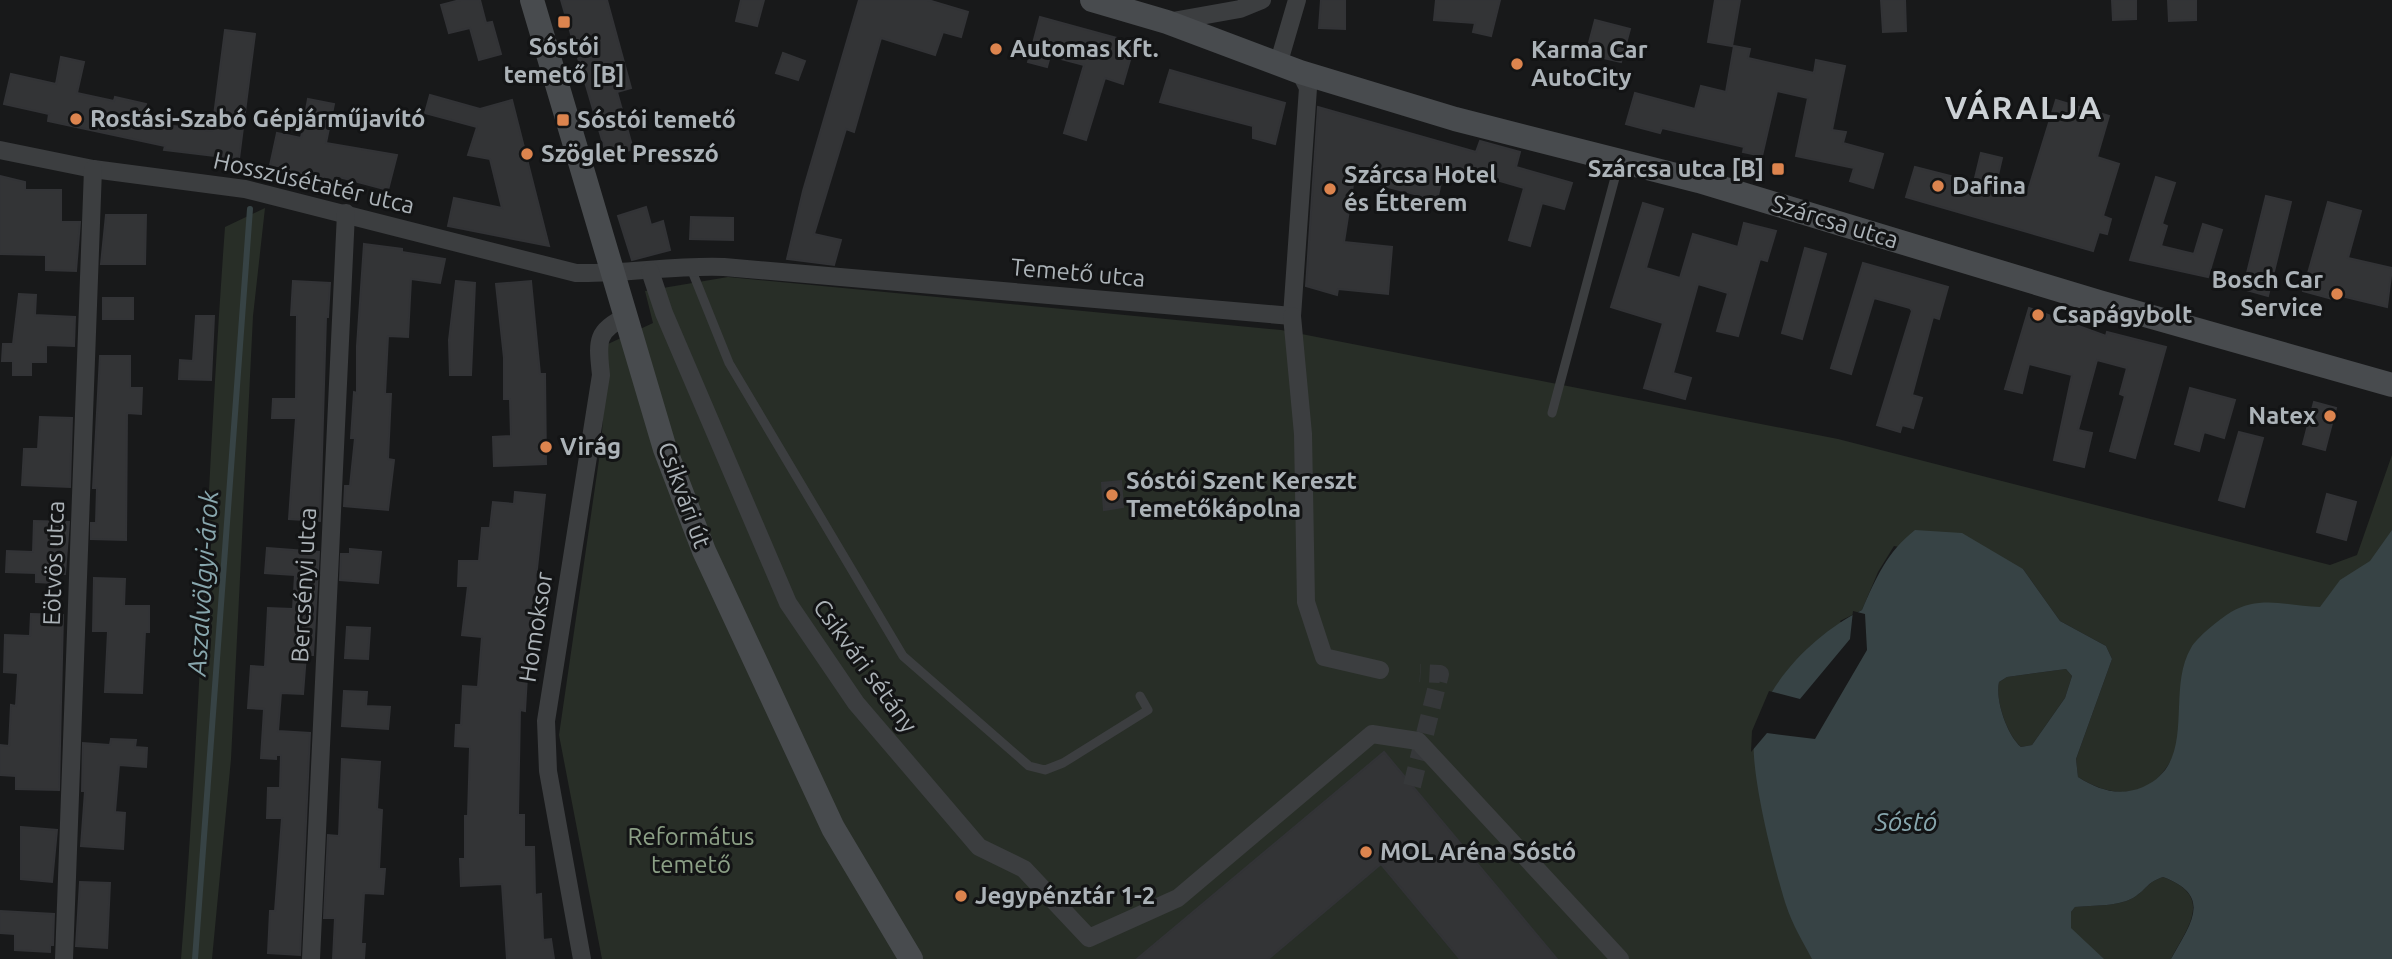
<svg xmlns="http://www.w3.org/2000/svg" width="2392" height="959" font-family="Ubuntu,sans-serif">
<rect width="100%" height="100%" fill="#18191a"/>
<g fill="#282e27">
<path d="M265,208L253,316L231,759L212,959H181C201,715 207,471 225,227Z"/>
<path d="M728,277L1281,330L1838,439L2330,565L2357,555L2392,455V959L2180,699C2179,714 2181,735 2176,749C2158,796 2119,803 2078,777L2076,759L2112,659L2106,646L2060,621L2023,569L1894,546L1878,572L1862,610L1840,621L2038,959H602L559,735L601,446L608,344L653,323L645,291Z"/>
<path d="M2066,669L2072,676L2065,698L2032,745L2021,747C2007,735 1995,700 1999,682L2007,677Z"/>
<path d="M2163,877C2213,896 2190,924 2171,959H2070L2071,912L2075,907C2093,905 2121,907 2136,896C2149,887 2146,883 2163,877Z"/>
</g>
<path fill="#374345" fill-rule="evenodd" d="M1915,530L1962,533L2023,569L2060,621L2106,646L2112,659L2076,759L2078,777C2099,790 2119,797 2143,787C2199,762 2165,692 2191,648C2197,637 2220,619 2231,612C2260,595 2289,606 2320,607L2340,580L2370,561L2392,530V959H2171C2190,924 2214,896 2163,877C2146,883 2149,887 2136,896C2121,907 2093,905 2075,907L2071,912V928L2104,959H1812C1803,942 1792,924 1786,905C1775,871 1747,763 1755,731C1768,680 1816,633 1862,610C1876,578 1887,552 1915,530ZM2066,669L2072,676L2065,698L2032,745L2021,747C2007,735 1995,700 1999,682L2007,677Z"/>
<polygon fill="#18191a" points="1853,611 1865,614 1867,650 1815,739 1767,733 1751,752 1752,731 1769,691 1800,699 1850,639"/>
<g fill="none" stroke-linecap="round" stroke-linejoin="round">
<polyline stroke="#374345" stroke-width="6" points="195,959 250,209"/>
</g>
<g fill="#333436" stroke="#323336" stroke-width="2">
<polygon points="460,0 480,0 486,23 492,22 501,54 479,60 470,28 449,33 441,5"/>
<polygon points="561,0 607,0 631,88 617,92 633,149 607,157"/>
<polygon points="741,0 764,0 757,26 736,21"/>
<polygon points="859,0 928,0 968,12 961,37 943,32 935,55 881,38 854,132 846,129 814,234 841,240 834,265 787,259 803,191"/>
<polygon points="1321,0 1345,0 1345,29 1319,28"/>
<polygon points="1436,0 1500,0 1491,36 1473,32 1475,23 1434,20"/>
<polygon points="1715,0 1740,0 1732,46 1708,42"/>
<polygon points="1881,0 1905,0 1906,31 1883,32"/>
<polygon points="2112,0 2136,0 2136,19 2113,20"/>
<polygon points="2168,0 2196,0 2196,20 2169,21"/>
<polygon points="1040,17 1135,43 1123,84 1105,78 1086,140 1064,133 1084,65 1050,56 1047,67 1028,62"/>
<polygon points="1595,20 1630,29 1621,62 1586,54"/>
<polygon points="225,30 255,34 239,159 164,150 165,146 48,121 49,114 4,104 11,74 56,84 61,57 84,62 77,93 114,101 115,97 146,104 142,122 212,131"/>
<polygon points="1734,46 1750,49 1748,58 1814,73 1816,60 1845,66 1832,130 1846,132 1843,143 1883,154 1873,188 1850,181 1854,168 1796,156 1808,98 1777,91 1762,156 1743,152 1744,147 1662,128 1660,133 1626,124 1635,93 1695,109 1701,86 1726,92"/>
<polygon points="783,53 805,61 798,80 776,73"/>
<polygon points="1170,70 1285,103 1275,144 1253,138 1253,126 1160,102"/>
<polygon points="430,95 480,109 512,100 549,246 448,226 454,198 502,208 490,159 468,155 477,127 425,113"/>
<polygon points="308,99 334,104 326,143 397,155 388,190 339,177 338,184 269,170 277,133 301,138"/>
<polygon points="2056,100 2109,116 2097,157 2119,164 2103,216 2111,219 2107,234 2099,232 2093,251 1906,197 1915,167 1974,182 1981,153 2002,158 1995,188 2026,197"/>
<polygon points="1318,107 1476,152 1480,141 1520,152 1516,167 1572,183 1564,209 1542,203 1530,246 1509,240 1524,188 1445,165 1437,200 1354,178 1344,242 1392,247 1388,294 1338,289 1337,295 1306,286"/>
<polygon points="0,176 25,182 25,190 61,190 61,222 80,222 76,271 46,270 46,255 0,254"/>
<polygon points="2156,177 2175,183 2162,224 2167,226 2161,246 2194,254 2203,224 2222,230 2208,277 2130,260"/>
<polygon points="2266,196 2291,202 2268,296 2243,289"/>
<polygon points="2328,202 2361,211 2348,258 2392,268 2387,307 2337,295 2336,300 2303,291"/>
<polygon points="1643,203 1663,209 1646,268 1680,278 1693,234 1738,247 1744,223 1776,231 1767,261 1760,259 1738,336 1717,331 1728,293 1698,284 1673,373 1691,378 1685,399 1644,388 1663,323 1611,307"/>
<polygon points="646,207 651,225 663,221 670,250 632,260 618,216"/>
<polygon points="106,215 146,215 145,264 101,264"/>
<polygon points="691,217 733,218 733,240 690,239"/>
<polygon points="364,244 402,249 402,252 445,259 440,283 411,279 408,337 388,336 385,394 391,394 388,459 394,460 388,510 344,506 345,486 350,486 355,438 351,438 354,392 357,393 357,346"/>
<polygon points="1805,248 1826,254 1802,339 1782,333"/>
<polygon points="1863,263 1948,287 1939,319 1933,317 1912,395 1922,398 1913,428 1902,425 1900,432 1877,425 1912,311 1910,308 1874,298 1851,374 1831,368"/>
<polygon points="293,281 330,283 328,317 326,317 320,521 289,519 296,418 272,418 273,399 296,399 297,315 291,315"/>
<polygon points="456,281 475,283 471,375 450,375 449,340"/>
<polygon points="531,281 540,374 545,374 546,464 494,466 493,437 511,436 510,399 504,399 504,358 496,284"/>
<polygon points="19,294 36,295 35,315 75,317 74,346 46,345 46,362 31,362 31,375 13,375 13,361 2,361 3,344 13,344"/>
<rect x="103" y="298" width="30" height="21"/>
<polygon points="2029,308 2106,336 2107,332 2166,347 2135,458 2110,451 2125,396 2120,394 2127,368 2097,360 2078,430 2092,433 2084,467 2054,460 2072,375 2029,364 2022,393 2005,389"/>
<polygon points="196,316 214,316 211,380 179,379 180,360 193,361"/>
<polygon points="100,356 130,356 130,388 142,388 141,414 127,413 126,540 91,539 91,523 96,523 97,488 93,488"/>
<polygon points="2190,388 2235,400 2224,438 2204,432 2199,451 2175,444"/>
<polygon points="2314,402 2336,408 2325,450 2303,444"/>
<polygon points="40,417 72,418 70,487 22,485 24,449 38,449"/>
<polygon points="2239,432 2263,438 2244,507 2219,500"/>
<polygon points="1121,481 1123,507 1104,510 1102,483"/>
<polygon points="515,492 545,495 529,642 525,711 520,710 518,815 524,815 524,847 534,847 535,895 541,894 543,940 551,939 554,959 507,959 502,884 461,886 460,859 465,859 465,816 468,816 470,747 455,746 456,725 461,725 463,686 478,687 482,637 462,635 468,586 458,586 459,561 479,561 482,528 490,528 493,502 514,504"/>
<polygon points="2327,494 2356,502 2346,540 2317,532"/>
<polygon points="34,521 69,522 65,574 55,574 54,583 36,582 36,573 6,572 7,551 33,552"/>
<polygon points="267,548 319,552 313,655 306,655 303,694 281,693 278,731 310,733 300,955 268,953 270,911 275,911 282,818 267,818 268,788 280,788 281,755 276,755 276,759 261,758 264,709 248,708 251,666 265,667 268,608 293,609 295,575 265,573"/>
<polygon points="350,549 381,552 378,583 340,580 341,554 350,554"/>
<polygon points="94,578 125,579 124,606 149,606 149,632 145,632 142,693 105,692 108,631 93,631"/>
<polygon points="31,614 63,615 59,790 16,789 16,776 0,775 0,745 9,746 11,705 16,706 18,673 4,672 5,635 30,636"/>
<polygon points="347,627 370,628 368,659 345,658"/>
<polygon points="344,691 367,692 366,706 390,707 388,729 342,726"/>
<polygon points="111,739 136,740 135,747 147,748 146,767 119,765 115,812 125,813 123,849 81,846 85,791 82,791 83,743 110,745"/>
<polygon points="1384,752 1557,959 1460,959 1381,864 1268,959 1137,959"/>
<polygon points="342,759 380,762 377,809 382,810 379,869 385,869 383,894 364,893 361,944 365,944 364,959 333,959 335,918 324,918 328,835 339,836"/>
<polygon points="21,827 57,830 52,882 21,879"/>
<polygon points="80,882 110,883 107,948 76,946"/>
<polygon points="0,911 54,914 53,945 50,945 50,952 15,950 15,934 0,933"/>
</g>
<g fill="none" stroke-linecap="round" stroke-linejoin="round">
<polyline stroke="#36383a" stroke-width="18" stroke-dasharray="18 9" stroke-linecap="butt" points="1412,786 1440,674 1420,673"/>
<g stroke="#3c3e40" stroke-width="9">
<polyline points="690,266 729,363 903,656 1029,766 1045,770 1063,763 1148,710 1140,696"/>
<polyline points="1552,413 1616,174 1614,164"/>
</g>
<g stroke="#3c3e40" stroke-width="18">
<polyline points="1167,22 1240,9 1262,0"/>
<polyline points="1278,65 1297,0"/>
<path d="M0,150L93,169L245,189L576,273C626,274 675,265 724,267L1292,316L1308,88L1300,72"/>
<polyline points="650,271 664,313 788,603 856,703 979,847 1024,869 1089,938 1178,898 1372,734 1418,741 1620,959"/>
<polyline points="1292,316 1303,434 1306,602 1324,657 1380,670"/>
<polyline points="64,959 93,169"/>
<polyline points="311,959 346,213"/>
<path d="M582,959L548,771L546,721L601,375C598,344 594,331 626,317"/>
</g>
<g stroke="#484b4e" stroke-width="24">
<polyline points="532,0 665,449 704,551 833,828 911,959"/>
<polyline points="1092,0 1167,22 1300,72 1455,119 1699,181 2099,302 2392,385"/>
</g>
</g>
<g fill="#dc844e" stroke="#131415" stroke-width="2.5">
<rect x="557" y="15" width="14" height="14" rx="3.5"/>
<circle cx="996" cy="49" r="7"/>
<circle cx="1517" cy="64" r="7"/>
<circle cx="76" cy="119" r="7"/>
<rect x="556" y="113" width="14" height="14" rx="3.5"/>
<circle cx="527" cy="154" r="7"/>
<rect x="1771" y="162" width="14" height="14" rx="3.5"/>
<circle cx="1938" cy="186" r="7"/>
<circle cx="1330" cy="189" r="7"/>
<circle cx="2337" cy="294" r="7"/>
<circle cx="2038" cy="315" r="7"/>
<circle cx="2330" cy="416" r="7"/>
<circle cx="546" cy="447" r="7"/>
<circle cx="1112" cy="495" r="7"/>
<circle cx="1366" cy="852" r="7"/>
<circle cx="961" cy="896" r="7"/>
</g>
<g text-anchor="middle" stroke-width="6" stroke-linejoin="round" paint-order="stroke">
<g font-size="24" font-weight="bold" fill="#acb3b8" stroke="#131415" text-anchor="start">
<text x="564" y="55" text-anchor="middle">Sóstói<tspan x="564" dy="28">temető [B]</tspan></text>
<text x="1010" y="57">Automas Kft.</text>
<text x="1531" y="58">Karma Car<tspan x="1531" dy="28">AutoCity</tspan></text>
<text x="90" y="127">Rostási-Szabó Gépjárműjavító</text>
<text x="577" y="128">Sóstói temető</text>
<text x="541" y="162">Szöglet Presszó</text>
<text x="1764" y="177" text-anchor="end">Szárcsa utca [B]</text>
<text x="1344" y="183">Szárcsa Hotel<tspan x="1344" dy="28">és Étterem</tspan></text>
<text x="1952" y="194">Dafina</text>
<text x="2323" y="288" text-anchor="end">Bosch Car<tspan x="2323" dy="28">Service</tspan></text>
<text x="2052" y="323">Csapágybolt</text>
<text x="2316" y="424" text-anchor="end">Natex</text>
<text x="560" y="455">Virág</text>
<text x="1126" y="489">Sóstói Szent Kereszt<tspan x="1126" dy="28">Temetőkápolna</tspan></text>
<text x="1380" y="860">MOL Aréna Sóstó</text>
<text x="975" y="904">Jegypénztár 1-2</text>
</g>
<g font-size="24" fill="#acb3b8" stroke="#131415">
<text transform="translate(314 183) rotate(13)" y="8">Hosszúsétatér utca</text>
<text transform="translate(1835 222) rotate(17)" y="8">Szárcsa utca</text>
<text transform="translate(1078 273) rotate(5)" y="8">Temető utca</text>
<text transform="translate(684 495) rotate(70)" y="8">Csikvári út</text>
<text transform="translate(54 563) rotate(-88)" y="8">Eötvös utca</text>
<text transform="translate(304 585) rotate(-87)" y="8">Bercsényi utca</text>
<text transform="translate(536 627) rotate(-81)" y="8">Homoksor</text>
<text transform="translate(865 666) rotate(54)" y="8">Csikvári sétány</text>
</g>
<g font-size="24" fill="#8ca086" stroke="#131415">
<text x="691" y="845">Református<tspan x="691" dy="28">temető</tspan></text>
</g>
<g font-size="26" font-style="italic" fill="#88a7ae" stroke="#131415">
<text transform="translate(203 583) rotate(-86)" y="9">Aszalvölgyi-árok</text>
<text x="1906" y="831">Sóstó</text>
</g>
<g font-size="32" font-weight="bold" letter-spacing="2" fill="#ccd1d5" stroke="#131415">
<text x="2024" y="119">VÁRALJA</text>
</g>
</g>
</svg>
